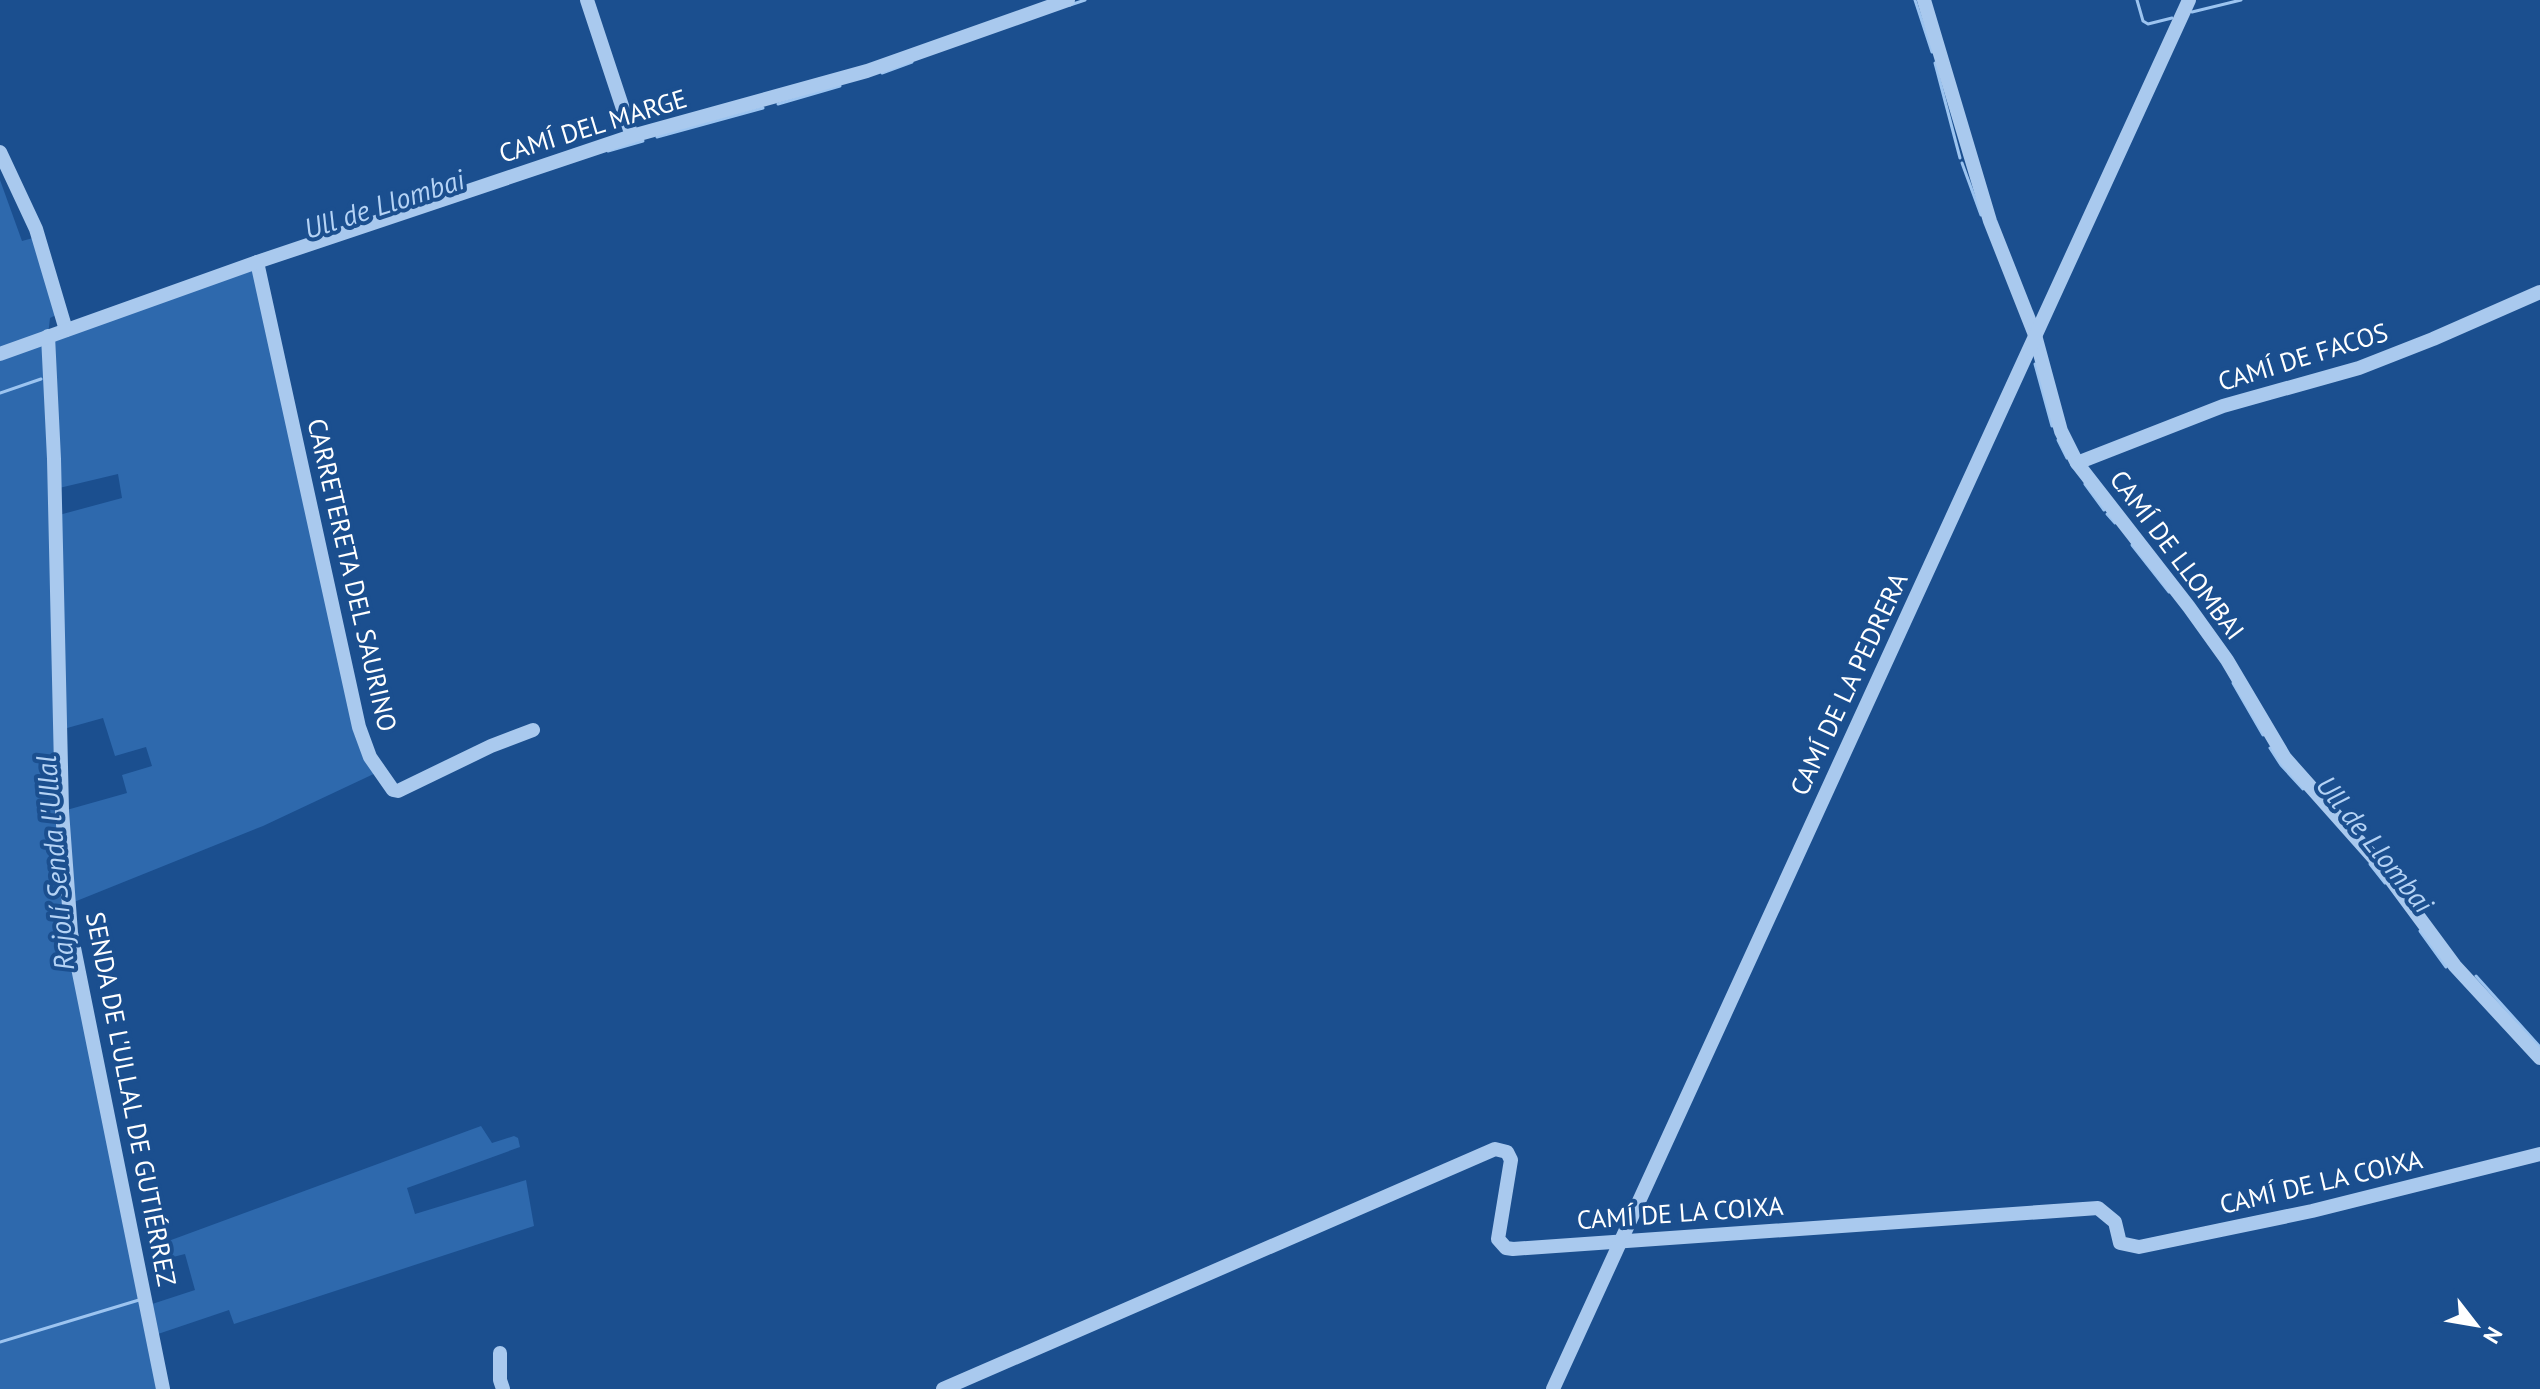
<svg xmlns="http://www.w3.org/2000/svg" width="2540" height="1389" font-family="'PT Sans',sans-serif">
<rect width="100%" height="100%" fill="#1b4f8f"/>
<g fill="#2e69ad" fill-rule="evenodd">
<path d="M0,180L22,241L33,238L58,314L50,318L48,336L257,263L340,645L380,771L263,826L69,904L163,1389H0ZM118,474L122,498L59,515L55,489ZM103,718L115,756L146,747L152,766L122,775L127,793L63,811L60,730Z"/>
<polygon points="481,1126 492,1143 514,1136 518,1138 520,1147 407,1188 415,1214 526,1180 534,1226 234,1324 229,1310 155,1335 149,1305 195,1290 185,1254 169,1258 163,1243"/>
</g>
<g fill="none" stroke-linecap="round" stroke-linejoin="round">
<g stroke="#9cc4f0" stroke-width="3">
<polyline points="1915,0 1932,52"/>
<polyline points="2137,0 2143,21 2148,24 2172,18"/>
<polyline points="1070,5 1085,0"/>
<polyline points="2192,12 2241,0"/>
<polyline points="1935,63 1960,158"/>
<polyline points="882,73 912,62"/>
<polyline points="778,104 840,86"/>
<polyline points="657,137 763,108"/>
<polyline points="608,151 643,141"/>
<polyline points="1962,163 1981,215"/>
<polyline points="2035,364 2052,426"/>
<polyline points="0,393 41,379"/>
<polyline points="2058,440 2067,458"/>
<polyline points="2085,484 2104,510"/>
<polyline points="2107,514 2115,523"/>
<polyline points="2132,545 2169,592"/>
<polyline points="2233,683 2263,735"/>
<polyline points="2270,748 2281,765 2303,789"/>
<polyline points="2370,864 2385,883"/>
<polyline points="2420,931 2446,967"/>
<polyline points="2476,976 2540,1047"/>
<polyline points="0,1342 139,1300"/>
</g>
<g stroke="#a9c9ee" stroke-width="14">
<polyline points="587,0 632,136"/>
<polyline points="1924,0 1990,221 2035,335 2061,431 2077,463 2189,607 2227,660 2285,758 2381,866 2455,966 2540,1058"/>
<polyline points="0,152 36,229 66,330"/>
<polyline points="257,262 359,727 370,757 393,790 398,791 491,746 533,730"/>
<polyline points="48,336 54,459 62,811 71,933 163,1389"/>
<polyline points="0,354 257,262 632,136 867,71 1068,0"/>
<polyline points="2077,463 2223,406 2359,368 2433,339 2540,292"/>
<polyline points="500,1353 500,1380 503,1389"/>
<polyline points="943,1389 1495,1149 1507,1152 1511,1160 1498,1239 1506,1248 1513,1249 2098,1208 2115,1222 2120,1243 2139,1247 2312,1211 2540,1154"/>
<polyline points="1553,1389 2189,0"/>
</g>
</g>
<g text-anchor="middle" stroke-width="8" stroke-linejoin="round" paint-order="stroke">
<g font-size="26" fill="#fff" stroke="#1b4f8f">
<text transform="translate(593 126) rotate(-17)" y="9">CAMÍ DEL MARGE</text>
<text transform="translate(2303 357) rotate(-17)" y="9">CAMÍ DE FACOS</text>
<text transform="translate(2177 555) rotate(53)" y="9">CAMÍ DE LLOMBAI</text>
<text transform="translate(352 575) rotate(77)" y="9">CARRETERETA DEL SAURINO</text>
<text transform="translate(1849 684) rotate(-65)" y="9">CAMÍ DE LA PEDRERA</text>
<text transform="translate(131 1099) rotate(79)" y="9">SENDA DE L'ULLAL DE GUTIÉRREZ</text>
<text transform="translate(2321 1182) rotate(-13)" y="9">CAMÍ DE LA COIXA</text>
<text transform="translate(1680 1213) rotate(-4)" y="9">CAMÍ DE LA COIXA</text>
</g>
<g font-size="28" font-style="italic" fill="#b5d3f5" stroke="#1b4f8f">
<text transform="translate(384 204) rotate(-18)" y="10">Ull de Llombai</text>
<text transform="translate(2375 844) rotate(51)" y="10">Ull de Llombai</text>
<text transform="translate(55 863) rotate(-95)" y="10">Rajolí Senda l'Ullal</text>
</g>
</g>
<g transform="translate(2476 1325) rotate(121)" stroke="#1b4f8f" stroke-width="6" paint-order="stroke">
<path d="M0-6L14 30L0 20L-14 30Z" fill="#ffffff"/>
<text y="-12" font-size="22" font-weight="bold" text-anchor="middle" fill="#ffffff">N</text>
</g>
</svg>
